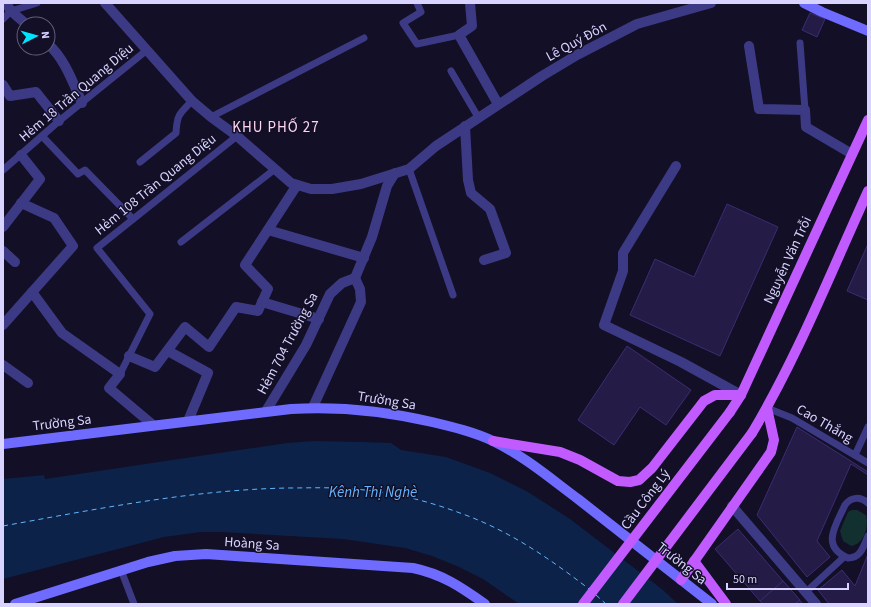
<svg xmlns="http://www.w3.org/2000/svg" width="871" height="607" font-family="'Source Sans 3',sans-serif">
<rect width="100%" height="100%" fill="#130f26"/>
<path fill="#12302f" d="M852,510H857L866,515C869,527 864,544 851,546L843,541L840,531L848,512Z"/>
<polygon fill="#0c2248" points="314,441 363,442 391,443 401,450 446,457 490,473 528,492 570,519 663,590 678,604 519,604 483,579 457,566 432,556 405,548 343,539 221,532 201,532 164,537 3,579 3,479 44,475 45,479 287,443"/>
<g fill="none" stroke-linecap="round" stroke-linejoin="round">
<g stroke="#62b6ff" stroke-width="1" stroke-dasharray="5 4" stroke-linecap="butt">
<path d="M3,526C97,509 191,490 287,488C309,488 330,487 352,489C388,491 425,500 460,513C508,530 549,558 589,589"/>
<polyline points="596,595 606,604"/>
</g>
</g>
<g fill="#241b47" stroke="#3b2d73">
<polygon points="810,13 825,19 817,37 802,30"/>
<polygon points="727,204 778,227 720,356 630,315 655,259 694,277"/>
<polygon points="868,244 868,300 847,291"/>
<polygon points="627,346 691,390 666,425 640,407 614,445 578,420"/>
<polygon points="797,427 868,472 868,475 851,464 817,541 830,557 807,577 757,515"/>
<polygon points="738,529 783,581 803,604 763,604 760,601 715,549"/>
<polygon points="868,554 868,604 829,604 818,590 842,570 855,586"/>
<polygon points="783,581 800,600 795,604 763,604 760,601"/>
</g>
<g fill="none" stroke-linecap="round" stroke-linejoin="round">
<g stroke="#3d3a85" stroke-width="7">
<polyline points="417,3 421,12 403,23 417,44 459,35"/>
<polyline points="3,19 11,11 37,3"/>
<polyline points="800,43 805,110"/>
<polyline points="451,71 478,117"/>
<polyline points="211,117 364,38"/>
<polyline points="42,136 78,174 85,170 133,219"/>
<path d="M140,162L176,133C177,115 179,114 192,101"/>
<polyline points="409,169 453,295"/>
<polyline points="3,170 59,121 147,50"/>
<polyline points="181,242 275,169"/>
<polyline points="120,374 150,314 97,248 237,136"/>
<polyline points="767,408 792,418 868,463"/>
<polyline points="855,455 868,427"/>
<path d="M868,503C860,496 851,497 845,505C836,525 820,546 848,558C861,558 863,547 868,536"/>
<polyline points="121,570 134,604"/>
<polyline points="806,592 844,557"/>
</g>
<g stroke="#3d3a85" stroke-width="10">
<polyline points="6,3 11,11 26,24"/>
<polyline points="105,3 192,101 211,117 237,136 291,183 311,189 332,189 361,184 409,169 436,146 542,76 577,55 637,24 711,3"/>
<polyline points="470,3 472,26 459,35 498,104"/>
<path d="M48,44C65,59 73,83 82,103"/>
<polyline points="749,46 759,109 805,110 806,127 852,154"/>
<polyline points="3,85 10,96 36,92 59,121"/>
<polyline points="465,126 468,180 471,193 490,209 506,253 484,260"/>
<polyline points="676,166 623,253 623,271 604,325 681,362 741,395"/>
<polyline points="3,227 40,179 21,155"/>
<polyline points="268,230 364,258"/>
<polyline points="3,251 15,262"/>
<polyline points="355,278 372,237 387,186 395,173"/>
<polyline points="32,292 62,333 120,374 109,388 153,425"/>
<polyline points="262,302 319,319"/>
<polyline points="3,325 73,246 54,218 21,203"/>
<polyline points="168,351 208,373 188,421"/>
<polyline points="129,356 155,367 185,327 209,347 236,307 258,311 268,289 245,265 297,185"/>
<polyline points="3,365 28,383"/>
<polyline points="313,407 361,302 360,289 355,278"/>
<polyline points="266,411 306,345 330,294 342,283 355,278"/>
<polyline points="732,506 816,604"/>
</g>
<g stroke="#6f6bff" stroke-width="10">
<polyline points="804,3 822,12 868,31"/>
<path d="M3,444L291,409C339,406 385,411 432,422C453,427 474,432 493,441C524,456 551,479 578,499C623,534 667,569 712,604"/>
<path d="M15,604L148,562L175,556L206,554L413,568C442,574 461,587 485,604"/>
</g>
<g stroke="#c25bff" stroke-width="10">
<polyline points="730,412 741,395 868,120"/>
<path d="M752,433C798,356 831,272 868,191"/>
<polyline points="493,441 560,452 580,460 618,481 630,482 639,480 652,468 704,401 715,395 741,395"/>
<polyline points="694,561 726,604"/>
<polyline points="681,580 771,452 774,440 767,408"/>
</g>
<g stroke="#c25bff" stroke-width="10">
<polyline points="583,604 730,412"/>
<polyline points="623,604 752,433"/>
</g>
</g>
<g text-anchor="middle" stroke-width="3" stroke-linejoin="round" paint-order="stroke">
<g font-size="14" fill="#d9d4ff" stroke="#130f26">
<text transform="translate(576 41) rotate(-29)" y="5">Lê Quý Ðôn</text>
<text transform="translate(76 92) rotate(-40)" y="5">Hẻm 18 Trần Quang Diệu</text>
<text transform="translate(155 184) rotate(-39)" y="5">Hẻm 108 Trần Quang Diệu</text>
<text transform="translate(787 260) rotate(-65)" y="5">Nguyễn Văn Trỗi</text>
<text transform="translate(287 343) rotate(-62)" y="5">Hẻm 704 Trường Sa</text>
<text transform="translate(387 400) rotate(9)" y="5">Trường Sa</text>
<text transform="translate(62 422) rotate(-7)" y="5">Trường Sa</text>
<text transform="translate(825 423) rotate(30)" y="5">Cao Thắng</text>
<text transform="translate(645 499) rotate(-53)" y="5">Cầu Công Lý</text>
<text transform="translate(252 543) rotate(4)" y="5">Hoàng Sa</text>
<text transform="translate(682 563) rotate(38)" y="5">Trường Sa</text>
</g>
<g font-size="15" letter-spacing="1" fill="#ffd6f0" stroke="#130f26">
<text x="276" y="132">KHU PHỐ 27</text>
</g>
<g font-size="15" font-style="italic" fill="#62b6ff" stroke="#130f26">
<text x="373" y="497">Kênh Thị Nghè</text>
</g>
</g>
<rect width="871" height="607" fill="none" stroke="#d9d4ff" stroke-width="8"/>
<g transform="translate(36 36) rotate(84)"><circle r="19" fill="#130f26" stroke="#625e7d"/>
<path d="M0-3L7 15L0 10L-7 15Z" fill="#00e5ff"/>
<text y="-6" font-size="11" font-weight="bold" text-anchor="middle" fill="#d9d4ff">N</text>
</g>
<path d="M727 583v6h121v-6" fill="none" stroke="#d9d4ff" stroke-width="2"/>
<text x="733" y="583" font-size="12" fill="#d9d4ff" stroke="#130f26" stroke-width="3" paint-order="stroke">50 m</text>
</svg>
